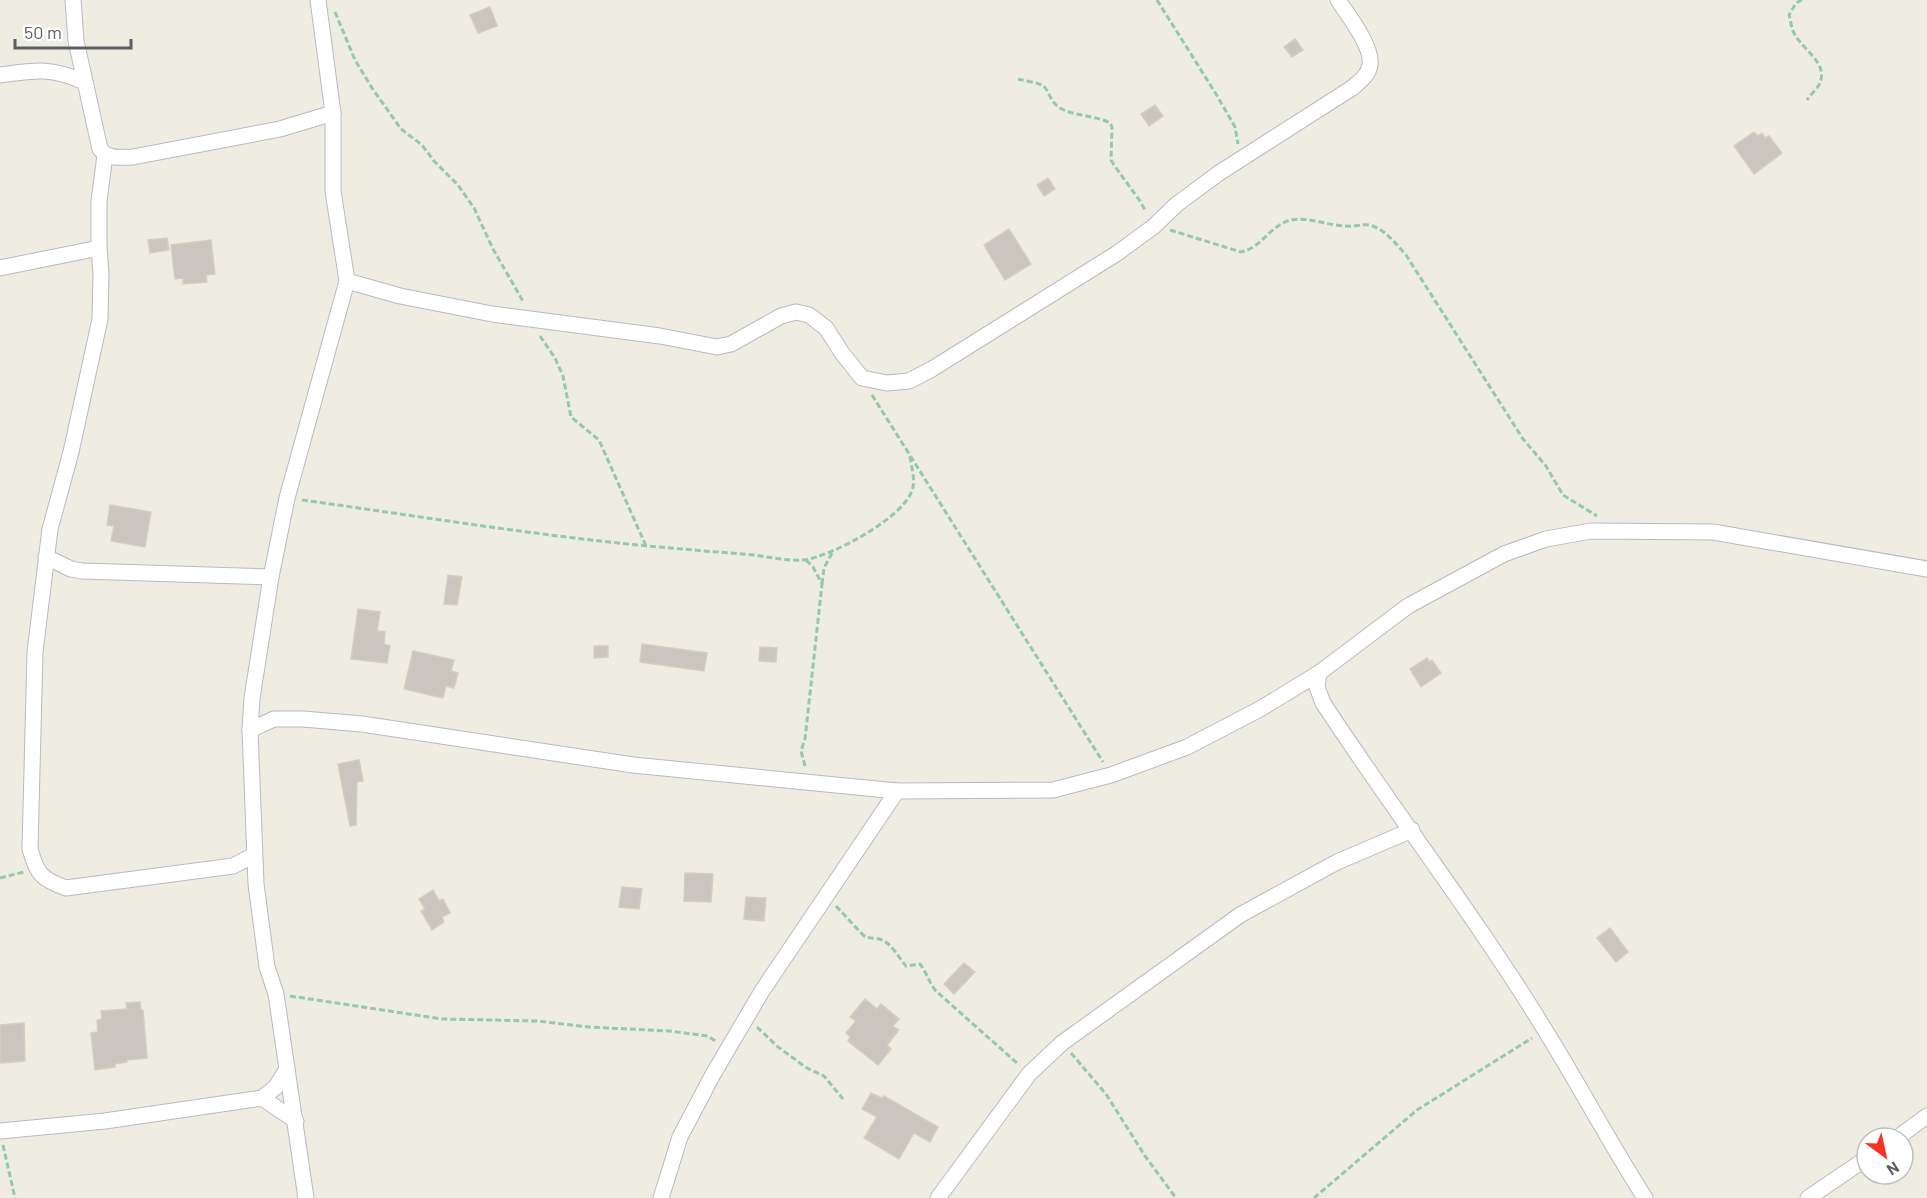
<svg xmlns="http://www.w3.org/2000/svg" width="1927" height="1198" font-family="Barlow,sans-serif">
<rect width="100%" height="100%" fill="#efece2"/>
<g fill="#cac6bf" stroke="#d4cec0" stroke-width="1.5">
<polygon points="490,7 497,26 478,33 470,15"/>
<polygon points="1295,39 1303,50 1292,57 1284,47"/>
<polygon points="1155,105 1163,116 1149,126 1141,114"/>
<polygon points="1754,132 1758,136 1762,133 1765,138 1769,136 1782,153 1754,174 1734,146"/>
<polygon points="1048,178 1055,189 1044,196 1037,185"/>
<polygon points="1009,229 1031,264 1005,280 984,245"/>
<polygon points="167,238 169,250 150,253 148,240"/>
<polygon points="211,240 215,274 206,275 207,282 183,284 183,278 175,279 171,245"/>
<polygon points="110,505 151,512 145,547 111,541 114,526 107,525"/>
<polygon points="448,575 462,577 457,605 444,604"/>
<polygon points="358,609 380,612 377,631 385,632 384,644 390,646 387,663 351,659"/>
<polygon points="642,644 707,653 704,671 640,662"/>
<polygon points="594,646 608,646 608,657 594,658"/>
<polygon points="760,647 777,648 776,662 759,661"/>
<polygon points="413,651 454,660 451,671 458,673 454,688 446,686 443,698 404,689"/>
<polygon points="1427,658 1430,662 1432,660 1441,673 1421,687 1410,669"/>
<polygon points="359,760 363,781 357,782 356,825 350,826 338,764"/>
<polygon points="685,873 713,874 711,902 684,901"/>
<polygon points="622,887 642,889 639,909 619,907"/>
<polygon points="433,890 439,901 443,899 450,913 442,917 444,922 432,930 421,911 425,909 419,899"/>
<polygon points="746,897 766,898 764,921 744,919"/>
<polygon points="1610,928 1628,952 1616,962 1597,938"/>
<polygon points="964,963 975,972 954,994 944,984"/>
<polygon points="865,999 877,1009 881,1004 899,1019 893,1026 899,1030 887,1045 891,1049 878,1065 848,1041 850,1037 846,1033 856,1021 850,1017"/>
<polygon points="140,1002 141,1010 143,1010 147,1058 127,1060 127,1062 115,1064 115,1067 95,1070 91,1033 98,1032 97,1020 102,1019 101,1011 127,1009 126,1003"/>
<polygon points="24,1023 25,1061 0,1063 0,1025"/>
<polygon points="871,1093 882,1098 884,1096 938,1127 930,1142 914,1133 899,1159 864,1138 877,1117 862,1109"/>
</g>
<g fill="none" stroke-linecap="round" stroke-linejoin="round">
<g stroke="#b7bac0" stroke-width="17">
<g id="minor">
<path d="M73,0L76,41L100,149C108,160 120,157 133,157L280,129L333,113"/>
<path d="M0,75C37,70 49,67 85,82"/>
<path d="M105,155L99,201V248L101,274L100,319L71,452L50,529L35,652L30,849C37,874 41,879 66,888L233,866L254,855"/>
<polyline points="0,268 99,248"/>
<path d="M347,281L400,296L492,314L660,336L717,347L731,344L781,316L796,312L809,315L826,328L842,353L862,378L887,383L909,381L932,369L1116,254L1153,227L1177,204L1219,173L1352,88C1360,81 1368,76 1370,65C1373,47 1348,15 1338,0"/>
<polyline points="46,557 71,569 82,571 271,577"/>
<polyline points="250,730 274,719 303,719 362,724 633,765 897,791 1053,790 1111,775 1187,747 1260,709 1319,673"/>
<polyline points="262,1098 296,1121"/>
<polyline points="0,1131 105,1121 262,1098 276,1087 287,1069"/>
<polyline points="1897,1138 1927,1116"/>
<polyline points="306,1198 276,994 267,967 256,884 250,730 252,698 271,577 287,498 347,281 333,191 333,113 318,0"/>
<polyline points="661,1198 680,1137 712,1076 762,991 897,791"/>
<polyline points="938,1198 1029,1074 1062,1043 1240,915 1337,862 1412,830"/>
<path d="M1645,1198C1610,1143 1579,1085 1545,1030C1476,917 1395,813 1323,703L1317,687L1319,673L1408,606L1504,554L1546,539L1591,531L1713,532L1927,569"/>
<polyline points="1808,1198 1867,1158"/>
</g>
</g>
<g stroke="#94caa4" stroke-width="3" stroke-dasharray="6 3" stroke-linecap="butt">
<polyline points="1157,0 1216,94 1235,127 1238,144"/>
<path d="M1802,0L1796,3L1789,15C1791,21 1791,28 1794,33C1802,50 1830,63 1819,85C1816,90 1810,95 1807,100"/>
<polyline points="335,12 355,60 372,88 401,129 422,145 434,161 458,185 474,208 493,249 524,303"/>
<path d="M1018,79C1025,81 1035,82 1042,85C1051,91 1048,103 1064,110C1077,116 1097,116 1110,123L1112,127L1111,160L1114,165L1140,201L1146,212"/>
<path d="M1170,230L1241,252C1260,248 1267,231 1283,223C1301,213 1327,226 1347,226C1357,227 1365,222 1375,227C1387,232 1396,244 1406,255L1523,439L1546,466L1563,495L1597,516"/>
<polyline points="540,336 555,358 563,376 571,417 599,440 646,546"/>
<polyline points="872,395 1103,762"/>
<path d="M302,500C432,518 563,540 694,550C714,552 734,553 753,555C770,557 786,561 803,560C831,557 908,516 913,487C915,478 911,465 910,456"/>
<polyline points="822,584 824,568 833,551"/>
<polyline points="805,766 801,751 805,739 822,584 813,567 806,560"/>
<polyline points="0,878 24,872"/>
<path d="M836,906L863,935C870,940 875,937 882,940C892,944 899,958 906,966L920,964C927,973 929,983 936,991L1018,1064"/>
<polyline points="290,996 442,1019 537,1021 589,1027 669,1031 708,1036 717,1042"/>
<polyline points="757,1027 778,1047 807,1068 824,1076 843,1099"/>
<polyline points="1071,1053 1106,1094 1145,1156 1176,1198"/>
<polyline points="3,1145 15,1198"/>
<polyline points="1314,1198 1417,1110 1532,1038"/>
</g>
<use href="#minor" stroke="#fff" stroke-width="15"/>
</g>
<g transform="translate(1885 1156) rotate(147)"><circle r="28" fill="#ffffff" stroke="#bdbfc1" stroke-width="1.5"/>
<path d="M0-4.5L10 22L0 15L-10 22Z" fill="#f63220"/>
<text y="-9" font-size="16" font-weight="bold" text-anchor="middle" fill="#5a5f64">N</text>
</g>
<path d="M15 39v9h116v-9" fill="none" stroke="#5a5f64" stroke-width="3"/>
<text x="24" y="39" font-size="18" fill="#5a5f64" stroke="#ffffff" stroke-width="4.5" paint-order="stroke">50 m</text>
</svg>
